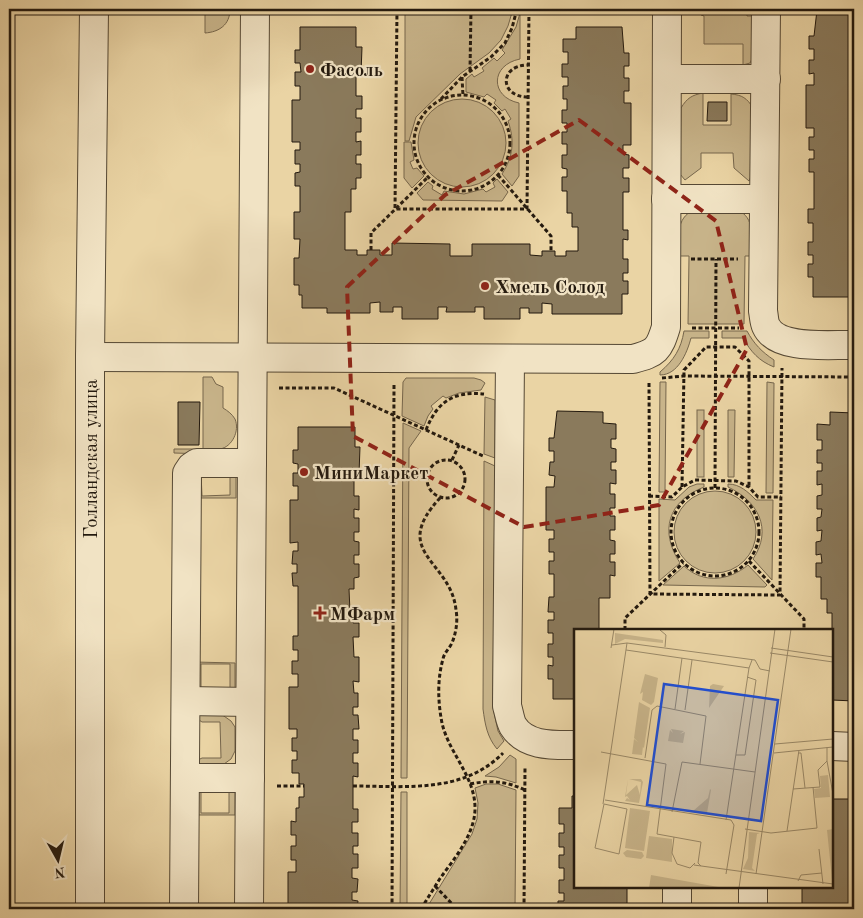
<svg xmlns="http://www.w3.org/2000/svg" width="863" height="918" font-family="'Old Standard TT',serif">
<rect width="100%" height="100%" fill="#ead4a4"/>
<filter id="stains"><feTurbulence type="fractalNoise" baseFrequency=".004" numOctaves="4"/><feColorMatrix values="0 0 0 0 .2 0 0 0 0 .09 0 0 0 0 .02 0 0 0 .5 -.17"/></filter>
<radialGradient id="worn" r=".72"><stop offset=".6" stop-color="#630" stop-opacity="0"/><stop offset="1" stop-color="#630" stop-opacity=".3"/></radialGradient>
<g fill="#c8b48a" stroke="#76664c">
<path d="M205,9H230C230,25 219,32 205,33Z"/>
<polygon points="405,9 513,9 508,26 501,40 489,53 460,74 416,117 409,141 405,141"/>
<polygon points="701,9 747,9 747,16 752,16 752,59 750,63 743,65 743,44 704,44 704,16 701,15"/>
<path d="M520,13V59C490,65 490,97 519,103V176L512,186L502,174C513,157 515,141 508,121L511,119L505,109L502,111L494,103L496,100L487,94L484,97L466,92V79L472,74L474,77L484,71L482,68L494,58L497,61L505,53L502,50L516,27Z"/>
<path d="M703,93V125H731V94C742,95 747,98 753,108L752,174L749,181L734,168L733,153H701V168L685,180L680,174L681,108C687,98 692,95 703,93Z"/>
<circle cx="462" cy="143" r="44"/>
<polygon points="404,142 411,142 414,160 410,162 413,169 417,168 424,176 412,188 404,178"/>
<polygon points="497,179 508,192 502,201 423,200 417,193 428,182 433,186 432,189 442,195 444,191 464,194 483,189 486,192 495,187 493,183"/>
<path d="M694,210H737C756,217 751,239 751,256H745L744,324H688L689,256H679C679,238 675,218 694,210Z"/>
<path d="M684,331H709V338H691C687,353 678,375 660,375V372C674,360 681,349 684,331Z"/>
<path d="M722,331H747C754,344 762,352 774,360V367C759,361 751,352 743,338H722Z"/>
<path d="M203,377H212L216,384L223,387V408C228,411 232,414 235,419C240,431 232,447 220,449C216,450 211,449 207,449V454L174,453V449H203Z"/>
<polygon points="406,378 474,378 481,380 485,383 481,390 459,393 446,398 443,396 431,406 433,409 428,416 424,426 402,416 403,382"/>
<polygon points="660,382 666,382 665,492 659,492"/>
<polygon points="767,382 774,383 773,493 766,493"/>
<polygon points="485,397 495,400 495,458 484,454"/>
<rect x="697" y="410" width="7" height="67"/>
<polygon points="728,410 735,410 734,477 728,477"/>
<polygon points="403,423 421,431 409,448 407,778 401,778"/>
<path d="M484,461L495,466L493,708L498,731L504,741L497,749C487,737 485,724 483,709Z"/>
<polygon points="201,473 202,496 230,495 230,474 236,474 236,498 195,498"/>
<path d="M697,484H704V487C668,501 659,531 680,563L659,581V499L675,500L689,487Z"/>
<path d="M728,484C740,484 748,492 756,500H773L772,580L753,559C773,529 758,501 728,487Z"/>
<circle cx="715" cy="532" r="41"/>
<path d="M748,565L767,585L765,587L663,585L684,566C703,584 729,581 748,565Z"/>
<polygon points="195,662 235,663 235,689 230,689 230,664 201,664 201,689 195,689"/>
<polygon points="195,714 221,714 231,721 235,727 235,751 231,759 224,764 196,765 196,761 202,758 221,758 220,722 202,722 196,718"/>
<polygon points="510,755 516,759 516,783 496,777 485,776 499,767"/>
<polygon points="486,784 498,784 516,790 515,909 426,909 472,834 477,819 478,803 475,788"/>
<polygon points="194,788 201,788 201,813 229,813 229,788 235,788 235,815 194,815"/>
<polygon points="401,792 407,792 407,909 400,909"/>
</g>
<g fill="#8a7a5c" stroke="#23190e">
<polygon points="817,10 854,10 854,297 813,297 813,277 808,277 808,264 813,264 813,255 808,255 808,242 813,242 813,223 808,223 808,209 814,209 814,172 809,172 809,159 814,159 814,150 809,150 809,137 814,137 814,128 806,128 806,85 814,85 814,73 809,74 809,60 814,60 814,49 809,49 809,36 814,36"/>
<polygon points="300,27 356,27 356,47 362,47 361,74 356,73 356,96 362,96 362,109 356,109 356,118 361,118 361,132 356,132 356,142 361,141 361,155 356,155 356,164 361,164 361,178 356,178 356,189 351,189 351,212 345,212 345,250 357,250 357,255 367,255 367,250 380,250 380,255 392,255 392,243 450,244 450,256 472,256 472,244 530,244 530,255 542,256 542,251 555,251 555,256 566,256 566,251 578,251 578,227 572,227 572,213 567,213 567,191 562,191 562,177 567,177 567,169 562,168 562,155 567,155 567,144 562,144 562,132 567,132 567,123 562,123 562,110 567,110 567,99 563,99 563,86 568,86 568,77 562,77 562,64 568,64 568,52 563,52 563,39 576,39 576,27 622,27 624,53 629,53 629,66 624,66 624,78 629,78 629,91 624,91 624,103 631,103 631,145 623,145 623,154 629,155 629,168 623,168 623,178 629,178 629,192 623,192 623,230 628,230 628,240 623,239 623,259 628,259 628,273 623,273 623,281 628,281 628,294 622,294 622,314 552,314 552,304 542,303 542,313 529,313 529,308 520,308 520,319 484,319 484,307 475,307 475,312 446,312 447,307 438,307 438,319 402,319 402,307 393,307 393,312 380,312 380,302 370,303 370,313 327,313 327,308 302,308 302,295 299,295 299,285 294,285 294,258 299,258 300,239 294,239 294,212 300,212 300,186 295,186 295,173 300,172 300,164 295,164 295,150 300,150 300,142 292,142 292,100 300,100 300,86 295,86 295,72 301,72 300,63 295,63 295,50 300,50"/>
<polygon points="708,102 727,102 727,121 707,121"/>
<polygon points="178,402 200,402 199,445 178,445"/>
<polygon points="557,411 603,412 603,423 616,424 616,439 611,439 611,448 616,449 616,462 611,462 611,470 616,470 616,484 610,483 610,494 615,494 615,508 610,508 610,516 615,516 615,530 610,530 610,540 615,541 615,554 610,554 610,562 615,562 615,576 610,575 610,598 599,598 599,630 576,630 576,699 553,699 553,679 548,679 548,665 553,666 553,657 548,657 548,644 553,644 553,633 548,633 548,620 554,620 554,612 548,612 549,597 554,597 554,574 549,574 549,561 554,561 554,552 549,552 549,539 554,539 554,530 546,530 546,487 554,487 555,476 549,475 550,462 554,462 554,451 549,451 549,438 554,438"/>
<polygon points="830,412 854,413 854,701 832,700 832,613 827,613 827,599 821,599 821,577 816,577 816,563 822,563 821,554 816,555 816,542 821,541 822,530 817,531 817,518 821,517 822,509 817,509 817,496 822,495 822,484 817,485 817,471 822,471 822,463 817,463 817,450 822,450 822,440 817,440 817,424 830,425"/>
<polygon points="298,427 355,427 355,447 360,447 359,474 354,474 354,496 359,496 359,510 354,509 354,518 359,518 359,532 354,532 354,541 359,542 359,555 354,555 354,564 359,564 359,577 354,578 354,589 349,589 350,612 353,612 353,623 359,623 359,637 353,637 354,657 359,657 359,682 353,681 354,693 358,693 358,707 353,707 353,715 358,715 359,729 353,729 353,740 358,740 358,753 353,753 353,763 358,763 358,777 353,776 353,809 358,809 358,822 352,822 352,833 358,833 358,846 353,846 353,854 358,854 358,868 352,868 352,878 358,879 357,892 352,892 352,900 358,901 357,909 288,909 288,872 296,872 296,860 291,860 291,846 296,846 296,835 291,835 291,821 296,822 296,808 299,808 299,797 304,797 304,784 299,784 299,773 292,773 292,760 297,760 297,751 292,751 292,738 297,738 297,729 289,729 289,687 298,687 298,674 292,674 292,661 298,661 298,650 293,650 293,636 298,636 298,586 293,586 292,573 297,573 297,564 292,564 293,551 298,551 298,542 290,543 290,500 298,500 298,486 293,486 293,473 298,473 298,464 293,463 293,450 298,450"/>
<polygon points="646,629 704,630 646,630"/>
<polygon points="572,796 576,796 576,887 627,887 627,909 558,909 558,901 564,901 564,893 559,893 559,880 564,880 564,868 559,868 559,855 564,855 564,847 559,847 559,833 564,833 564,824 559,824 559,808 572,808"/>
<polygon points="832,799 854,799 854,909 802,909 802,887 832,887"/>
</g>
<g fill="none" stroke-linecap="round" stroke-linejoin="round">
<g stroke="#554834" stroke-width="30">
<g id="minor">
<path d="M766,9L763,311C764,316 764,322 766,326C777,351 832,344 854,345"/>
<polyline points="667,79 766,79"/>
<polyline points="666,199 764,199"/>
<path d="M90,357L633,359C656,353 659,350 666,327L667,9"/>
<path d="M510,359L507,706C509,712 510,721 513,726C526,747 554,745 576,745"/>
<polyline points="186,701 250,702"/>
<polyline points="832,746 854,747"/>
<polyline points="185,778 250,778"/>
<polyline points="90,909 90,357 94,9"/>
<polyline points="184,909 187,473 191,467 197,463 252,463"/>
<polyline points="249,909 255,9"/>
<polyline points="677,909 677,887"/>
<polyline points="753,909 753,887"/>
</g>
</g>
<g stroke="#23190e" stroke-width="3" stroke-dasharray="4 2.5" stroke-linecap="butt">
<polyline points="397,9 395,209 527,209 529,9"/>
<polyline points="470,71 471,9"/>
<polyline points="462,77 463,96"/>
<circle cx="462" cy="143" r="48"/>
<path d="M528,97C499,97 499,65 528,65"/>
<polyline points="441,99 462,77 491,57 505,43 512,28 517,9"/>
<polyline points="498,175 551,236 551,251"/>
<polyline points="371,250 371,233 428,177"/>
<polyline points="691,259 738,259"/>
<polyline points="692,328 739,328"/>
<polyline points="662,378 683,376 854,377"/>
<polyline points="649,383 650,594 780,595 782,368"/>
<polyline points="279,388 334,388 483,456"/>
<path d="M426,430C437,402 453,391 484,394"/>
<circle cx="446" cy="479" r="19"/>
<polyline points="452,460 459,445"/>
<polyline points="682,487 684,370 706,347 735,347 749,361 749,487"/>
<circle cx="715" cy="532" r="44"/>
<polyline points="715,488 716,259"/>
<polyline points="649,496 672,497 682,487 695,480 736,481 749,487 758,497 781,497"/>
<polyline points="749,561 804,619 804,630"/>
<polyline points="625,630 625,618 683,563"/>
<path d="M470,784C491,780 506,781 525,790"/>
<polyline points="277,786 304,786"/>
<path d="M353,786C405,786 463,794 503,753"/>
<polyline points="435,886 457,909"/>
<polyline points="392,909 394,385"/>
<path d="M421,909C427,899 433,890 439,880C453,860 474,836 475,810C476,777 449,754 442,723C438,703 437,680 443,659C444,653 449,649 452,643C456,633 458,621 456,610C451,560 389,553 440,498"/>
<polyline points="524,909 525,767"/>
</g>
<use href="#minor" stroke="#f1e3c4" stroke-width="28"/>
</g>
<path fill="none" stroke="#8f2418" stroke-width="4" stroke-dasharray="10 6" stroke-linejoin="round" d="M579,120L716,221L747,349L659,505L524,527L353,436L347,287L445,195Z"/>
<g fill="#8f2418" stroke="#f1e3c4" stroke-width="2">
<circle cx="310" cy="69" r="5"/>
<circle cx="485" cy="286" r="5"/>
<circle cx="304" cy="472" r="5"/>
<path d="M317.5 605.5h5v5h5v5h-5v5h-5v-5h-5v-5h5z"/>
</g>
<g text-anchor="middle" stroke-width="4.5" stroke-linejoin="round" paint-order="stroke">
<g font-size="19" font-weight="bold" fill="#23190e" stroke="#f1e3c4" text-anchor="start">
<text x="320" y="76">Фасоль</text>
<text x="495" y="293">Хмель Солод</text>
<text x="314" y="479">МиниМаркет</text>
<text x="330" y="620">МФарм</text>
</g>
<g font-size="19" fill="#23190e" stroke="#f1e3c4">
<text transform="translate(90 459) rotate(-90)" y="7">Голландская улица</text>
</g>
</g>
<g transform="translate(574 629)">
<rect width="259" height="259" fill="#ead4a4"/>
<path d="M41,4L89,11V14L51,10L41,15ZM71,45L84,49L80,73L77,76L68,71L69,63L66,65ZM139,55L150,57L135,79L136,57ZM65,73L76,79L70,119L60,109ZM97,100L110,102L106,105L111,103L109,114L94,112L96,101L99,104ZM60,110L69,117L68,126L58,125ZM254,146L256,168L241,169L240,160L247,159L246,147ZM55,150H67L69,153L65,174L51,172L53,169L56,171L53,167L51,168L54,150L52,166L63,156L66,166L67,153ZM136,160L137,161L133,184L119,182L134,169ZM56,179L76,182L70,222L51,219ZM259,200V251H258L253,201ZM175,203L186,204L183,205L178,239L181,242L169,240L174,229ZM75,207L98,210V233L72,229ZM53,221L68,223L70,227L67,230L52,228L49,224ZM77,246L150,259H75Z" fill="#c8b48a"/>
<path fill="none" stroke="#9a8968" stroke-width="1" d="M86,1L92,6L91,18M38,16L53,14M37,19L40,0M197,19L259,28M52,21L175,39L178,31M196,24L259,33M101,80L108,29M111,81L118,31M201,115L259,110M27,123L92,135L83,205L127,213L124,234L127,237M200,124L259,118M225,124H227L231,159M162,126H171L182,51L173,48M71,129L78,81L83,77L132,87L126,135M253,132L259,165M219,160L246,158L244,141L253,132V118M31,171L157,191L160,196L152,245M29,175L53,14L181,31L186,40L196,42M30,175L53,180L45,225L21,219ZM98,183L108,133L181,143M152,191L175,39M171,200L197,204L243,199L239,158M213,202L225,121M100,208L98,224L103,235L116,239L121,234M245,220L249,255M120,236L259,255M182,245L217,0M224,252L227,246L248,244M165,259L201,0"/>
<path fill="#1d4ed8" fill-opacity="0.15" stroke="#1d4ed8" stroke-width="2.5" d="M90,55L204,71L187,192L73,176Z"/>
<rect width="259" height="259" fill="none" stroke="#23190e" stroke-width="2.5"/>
</g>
<rect width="863" height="918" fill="none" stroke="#ead4a4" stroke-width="30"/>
<rect x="10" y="10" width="843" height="898" fill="none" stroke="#23190e" stroke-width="2.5"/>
<rect x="15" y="15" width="833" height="888" fill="none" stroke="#23190e"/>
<g transform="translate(58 860) rotate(172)" stroke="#f1e3c4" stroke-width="4" paint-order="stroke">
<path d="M0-4L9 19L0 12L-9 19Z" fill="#23190e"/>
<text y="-8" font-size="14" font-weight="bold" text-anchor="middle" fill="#23190e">N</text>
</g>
<rect width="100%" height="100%" filter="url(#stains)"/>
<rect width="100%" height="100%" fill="url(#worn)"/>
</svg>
